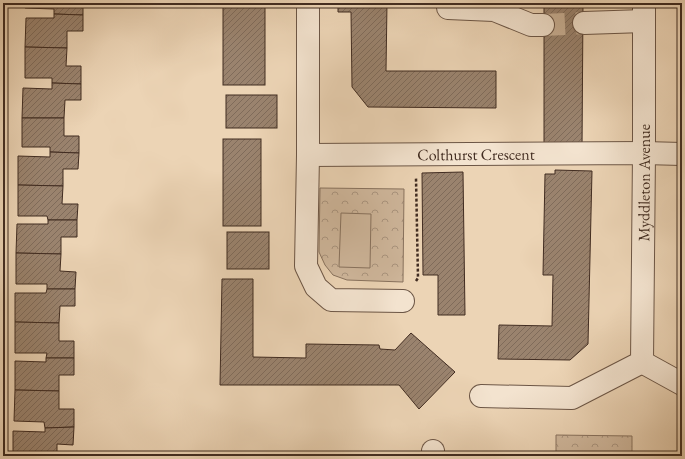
<svg xmlns="http://www.w3.org/2000/svg" width="685" height="459" font-family="'EB Garamond',serif">
<defs>
<pattern id="park-crowns" width="20" height="18" patternUnits="userSpaceOnUse"><rect width="20" height="18" fill="#cfb79c"/><path d="M2 6a3 3 0 1 1 6 0M12 15a3 3 0 1 1 6 0" fill="none" stroke="#aa957f"/></pattern>
<pattern id="building-hatch" width="6" height="6" patternUnits="userSpaceOnUse"><rect width="6" height="6" fill="#9a836e"/><path d="M-1 1l2-2M0 6l6-6M5 7l2-2" fill="none" stroke="#7f6b5a"/></pattern>
</defs>
<rect width="100%" height="100%" fill="#ecd4b5"/>
<filter id="stains"><feTurbulence type="fractalNoise" baseFrequency=".005" numOctaves="4"/><feColorMatrix values="0 0 0 0 .2 0 0 0 0 .09 0 0 0 0 .02 0 0 0 .5 -.17"/></filter>
<radialGradient id="worn" r=".72"><stop offset=".6" stop-color="#630" stop-opacity="0"/><stop offset="1" stop-color="#630" stop-opacity=".3"/></radialGradient>
<g fill="url(#park-crowns)" stroke="#88725e">
<polygon points="320,188 404,189 403,282 347,280 333,275 325,265 319,252"/>
<polygon points="556,435 632,436 632,456 556,456"/>
</g>
<polygon fill="#cfb79c" stroke="#88725e" points="341,213 371,214 370,268 339,267"/>
<g fill="url(#building-hatch)" stroke="#412c21">
<polygon points="25,3 83,3 83,15 54,14 54,9 25,8"/>
<rect x="223" y="3" width="42" height="82"/>
<polygon points="338,3 387,3 386,71 496,71 496,108 368,107 352,87 351,12 338,12"/>
<polygon points="544,3 583,3 582,149 544,149"/>
<polygon points="54,14 83,15 83,31 67,31 67,48 25,47 26,18 54,18"/>
<polygon points="25,47 67,48 66,66 81,66 81,84 52,83 52,78 25,78"/>
<polygon points="52,83 81,84 81,100 65,100 64,118 22,118 23,88 52,89"/>
<rect x="226" y="95" width="51" height="33"/>
<polygon points="22,118 64,118 64,136 79,136 79,153 50,152 50,147 22,147"/>
<rect x="223" y="139" width="38" height="87"/>
<polygon points="50,152 79,153 78,169 63,169 63,186 18,185 18,156 50,157"/>
<polygon points="555,170 592,171 588,344 570,360 498,359 499,325 552,326 553,275 543,275 545,174 555,174"/>
<polygon points="463,172 465,315 438,315 438,275 423,275 422,173"/>
<polygon points="18,185 63,186 62,204 78,204 77,220 48,220 47,216 18,216"/>
<polygon points="48,220 77,220 77,237 61,237 61,254 16,253 17,224 48,224"/>
<rect x="227" y="232" width="42" height="37"/>
<polygon points="16,253 61,254 60,271 76,272 75,289 47,289 47,284 16,284"/>
<polygon points="222,279 253,279 253,357 306,358 306,344 379,345 380,349 395,350 411,333 455,372 419,409 399,385 220,385"/>
<polygon points="47,289 75,289 75,306 60,306 59,323 15,322 15,293 46,293"/>
<polygon points="15,322 59,323 59,341 74,341 74,358 46,358 47,353 15,353"/>
<polygon points="46,358 74,358 74,375 59,375 59,391 15,390 15,361 46,362"/>
<polygon points="15,390 59,391 59,409 74,409 74,427 45,428 44,422 14,421"/>
<polygon points="74,427 73,445 57,444 57,456 13,456 13,431 45,432 45,428"/>
</g>
<g fill="none" stroke-linecap="round" stroke-linejoin="round">
<polyline stroke="#cab297" stroke-width="22" stroke-dasharray="22 11" stroke-linecap="butt" points="543,25 584,23"/>
<g stroke="#6c5646" stroke-width="24">
<g id="minor">
<polyline points="308,3 308,155 306,266 316,287 331,300 403,301"/>
<polyline points="448,8 494,10 531,25 543,25"/>
<polyline points="584,23 644,21"/>
<path id="s1" d="M308,155L644,153L682,154"/>
<polyline points="642,362 682,384"/>
<path id="s2" d="M481,396L572,398L642,362L644,153V3"/>
<polyline points="433,456 433,451"/>
</g>
</g>
<polyline stroke="#412c21" stroke-width="2.5" stroke-dasharray="3 2" stroke-linecap="butt" points="416,281 418,278 416,178"/>
<use href="#minor" stroke="#f3e3cf" stroke-width="22"/>
</g>
<g text-anchor="middle" stroke-width="4" stroke-linejoin="round" paint-order="stroke">
<g font-size="16" fill="#412c21" stroke="#f3e3cf">
<text dy="6" stroke="none"><textPath href="#s1" startOffset="168">Colthurst Crescent</textPath></text>
<text dy="6" stroke="none"><textPath href="#s2" startOffset="349">Myddleton Avenue</textPath></text>
</g>
</g>
<rect width="685" height="459" fill="none" stroke="#ecd4b5" stroke-width="16"/>
<rect x="4" y="4" width="677" height="451" fill="none" stroke="#412c21" stroke-width="2"/>
<rect x="8" y="8" width="669" height="443" fill="none" stroke="#412c21"/>
<rect width="100%" height="100%" filter="url(#stains)"/>
<rect width="100%" height="100%" fill="url(#worn)"/>
</svg>
